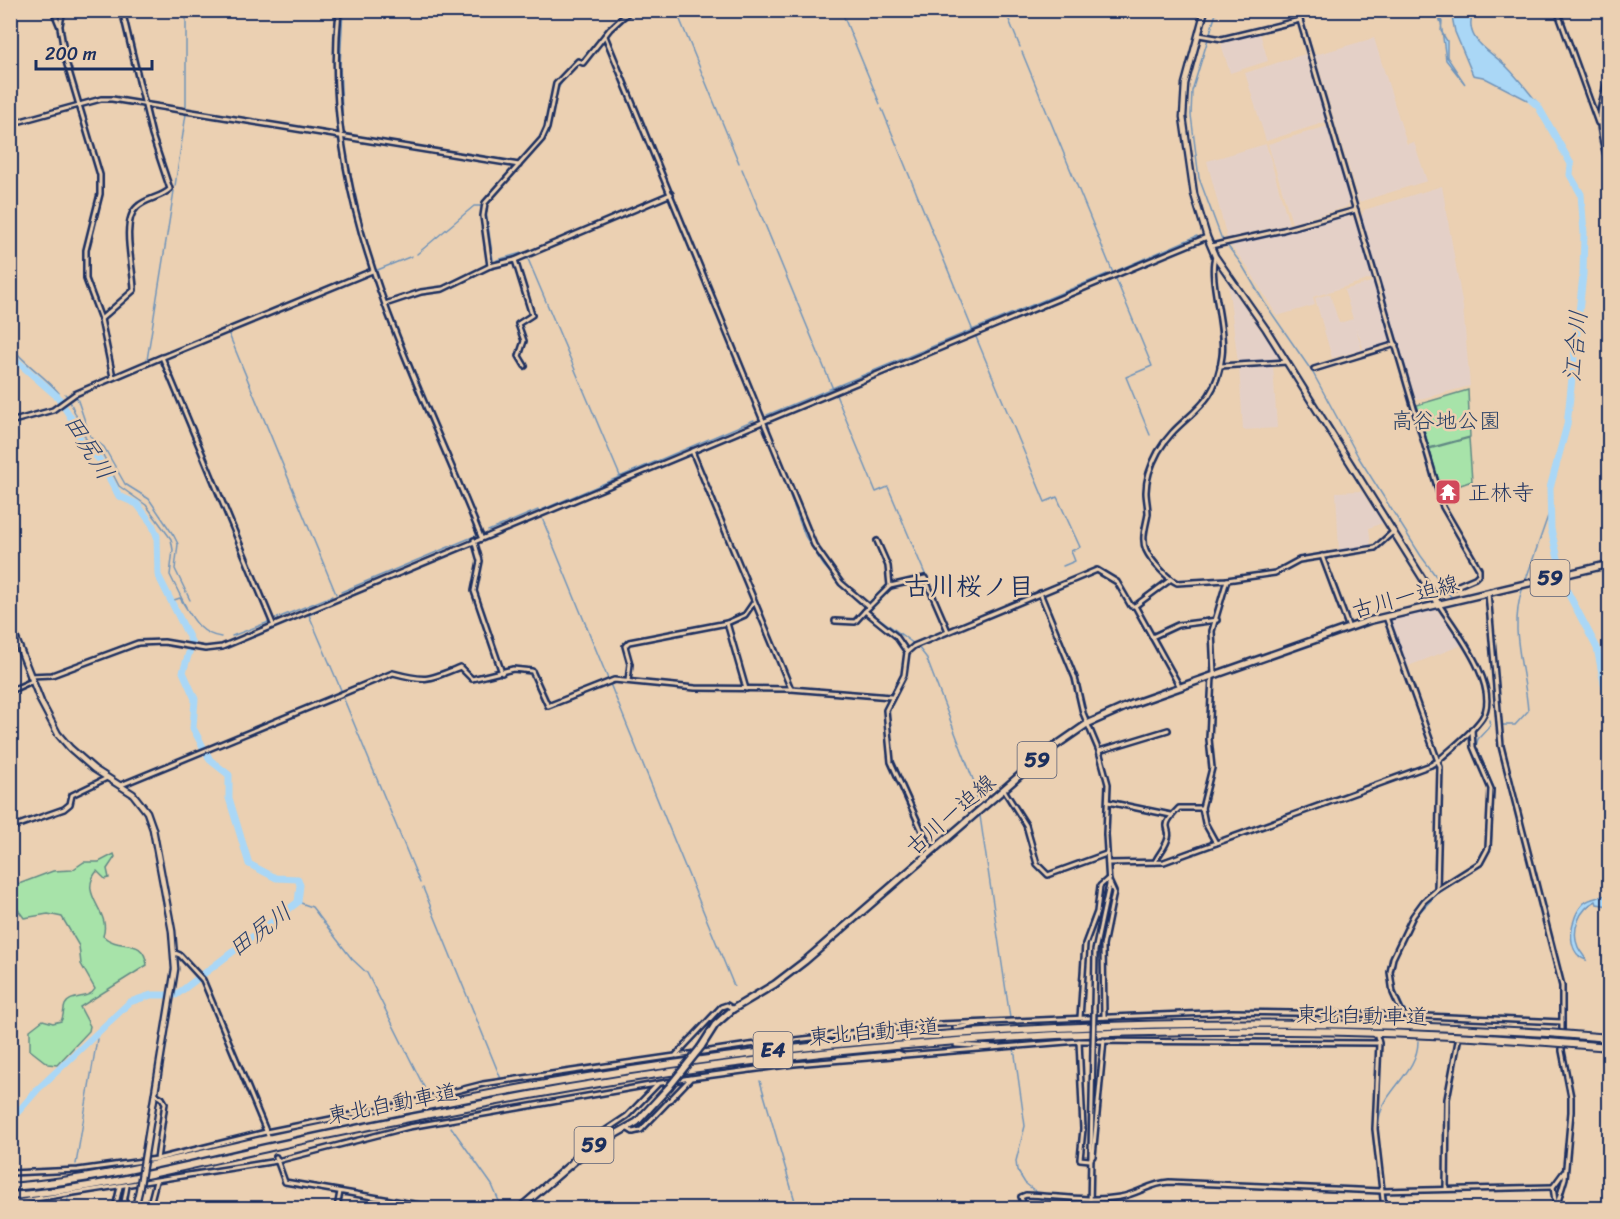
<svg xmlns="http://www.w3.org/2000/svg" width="1620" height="1219" font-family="Sriracha,'Klee One',sans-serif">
<rect width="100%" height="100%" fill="#ebd0b2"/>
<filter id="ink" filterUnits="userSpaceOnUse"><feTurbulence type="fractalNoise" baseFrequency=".0167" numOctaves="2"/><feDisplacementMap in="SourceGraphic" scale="12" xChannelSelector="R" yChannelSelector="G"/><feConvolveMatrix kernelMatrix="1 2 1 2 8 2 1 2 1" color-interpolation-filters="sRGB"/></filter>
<g filter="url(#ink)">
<g fill="#e4d0c7">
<polygon points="1260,33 1268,61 1230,73 1221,44"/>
<polygon points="1374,38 1407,144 1414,142 1427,181 1359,202 1315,55"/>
<polygon points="1305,54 1326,122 1266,141 1245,73"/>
<polygon points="1328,126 1350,202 1346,207 1292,223 1268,144"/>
<polygon points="1266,144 1289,224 1227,238 1207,161"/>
<polygon points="1442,186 1463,307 1470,386 1416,400 1361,218 1364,210"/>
<polygon points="1349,216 1354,218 1373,278 1313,297 1315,305 1277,316 1247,266 1229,244"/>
<polygon points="1374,281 1393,342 1364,351 1356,328 1362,350 1332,358 1315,298 1330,294 1339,323 1353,319 1344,290"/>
<polygon points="1228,283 1281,360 1238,363"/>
<polygon points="1273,365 1277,428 1243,430 1239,367"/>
<polygon points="1361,491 1382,523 1369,528 1371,546 1339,551 1336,492"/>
<polygon points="1436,609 1462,645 1406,667 1390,620"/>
</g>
<g fill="#a7e3a9" stroke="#618984" stroke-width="1.5">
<polygon points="1468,390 1470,437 1429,448 1417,405"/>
<polygon points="1469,438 1472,481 1452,488 1449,482 1440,485 1429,449"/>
<path d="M114,854L115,857L107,869L109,878L105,879L97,871C77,895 112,911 103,936C120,952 143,935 147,965L80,1007L90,1026L89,1031L57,1065L48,1064L30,1050V1030L43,1020L53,1023L61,1021C64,1016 63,1010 65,1005C70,994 89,1000 95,989L81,964L79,946L62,917L48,914L24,918L16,907V885L53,871L72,870L84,862H99Z"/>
</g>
<g fill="#aad7f6" stroke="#7194b9" stroke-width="1.5">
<polygon points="1436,11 1442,22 1441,31 1447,41 1447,57 1465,84 1446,60 1441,23"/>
<path d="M1451,11H1473C1463,41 1489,49 1507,67C1519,79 1530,94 1541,107L1483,77L1473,75L1455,32Z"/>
<path d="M1609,893V906L1597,904L1596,901C1579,909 1571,930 1578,947C1580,952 1584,955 1586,960C1564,952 1570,916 1584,903C1591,897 1602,898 1609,893Z"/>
</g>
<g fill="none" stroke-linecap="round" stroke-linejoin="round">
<g stroke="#7194b9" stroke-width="1.5">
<polyline points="343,10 340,66 343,134"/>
<polyline points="676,10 739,163"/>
<polyline points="841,10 880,104"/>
<polyline points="1005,10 1020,47"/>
<polyline points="1217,10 1192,91 1191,115 1199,178 1221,237 1242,265 1264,302 1313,373 1359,458 1421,556 1452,598"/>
<polyline points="604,40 662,178"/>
<polyline points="1022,52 1113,273"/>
<polyline points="581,60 624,12"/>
<polyline points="186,107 186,10"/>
<polyline points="882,109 973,331"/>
<polyline points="344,139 346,157"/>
<polyline points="742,169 833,389"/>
<polyline points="515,172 548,135 556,92 563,80 578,65"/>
<polyline points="175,186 186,114"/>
<polyline points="488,202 486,212 493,260"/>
<polyline points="417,254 474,206 481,206"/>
<polyline points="497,260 525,252 620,476"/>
<polyline points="374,266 375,271 412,256"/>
<polyline points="1118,270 1197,236"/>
<polyline points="1116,279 1152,366 1126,377 1150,435"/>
<polyline points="302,302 326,292"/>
<polyline points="261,318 296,304"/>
<polyline points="228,332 336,594"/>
<polyline points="976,337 1045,502 1057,497 1080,547 1071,551 1075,561 1063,566"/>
<path d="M10,345C26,366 43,374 59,393"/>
<polyline points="166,358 206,341"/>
<polyline points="147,360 174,191"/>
<polyline points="92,389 161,360"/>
<polyline points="65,394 67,396"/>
<polyline points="76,395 90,436 104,447 125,484 149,499 174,536 178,544 175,569 190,600"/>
<polyline points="836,395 876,492 888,487 948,628"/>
<polyline points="69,399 86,439 103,455 119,486 146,505 171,539 173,550 170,575 186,607"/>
<polyline points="767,415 1107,274"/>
<polyline points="768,436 805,536 824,566 859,603 914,644"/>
<polyline points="539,511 754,420"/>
<polyline points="542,518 734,986"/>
<polyline points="488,531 538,510"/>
<polyline points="1525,582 1549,513"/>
<polyline points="341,592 475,536"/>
<path d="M171,601L180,598C191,615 198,634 221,637"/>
<polyline points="339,601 309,615 341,690"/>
<polyline points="275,619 332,596"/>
<polyline points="232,636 269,622"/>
<polyline points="918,647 926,657 974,782 977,804"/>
<polyline points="343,697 420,883"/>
<path d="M1503,725H1515L1528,711C1525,668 1508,629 1523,587"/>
<polyline points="980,816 1010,1018"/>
<polyline points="423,888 501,1079"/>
<polyline points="298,902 312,907 352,959 367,973 428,1095"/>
<polyline points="1406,1013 1394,987 1393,973 1395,960 1415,917 1437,894 1480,866 1491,849 1494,788 1476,746 1478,739 1490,726 1489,720"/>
<polyline points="94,1035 95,1037"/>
<polyline points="1014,1048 1025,1126 1016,1161 1017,1170 1025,1183 1039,1194"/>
<polyline points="760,1081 797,1208"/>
<polyline points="451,1127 492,1185 502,1208"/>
<polyline points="76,1164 97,1039"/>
<path d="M1385,1189C1382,1166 1374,1137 1380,1114C1388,1087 1418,1071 1418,1041"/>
<polyline points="1386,1193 1387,1208"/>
<polyline points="66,1208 68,1199"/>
<polyline points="1037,1208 1041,1198"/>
</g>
<g stroke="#aad7f6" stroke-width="7">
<polyline points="1531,100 1538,106 1571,164 1570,175 1581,194 1584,233 1583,275 1567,425 1550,488 1551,529 1565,587 1597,648 1610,713"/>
<polyline points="10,355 58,397 76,426 81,442 99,459 119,496 137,504 152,524 157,536 158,575 192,643 183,672 195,699 193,728 210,760 229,775 229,798 249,864 276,878 298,879 300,885 298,902 176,995 151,995 130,1002 38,1089 10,1121"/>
<polyline points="1610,801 1607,823 1610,836"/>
</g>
<g stroke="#c1b0a1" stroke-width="3" stroke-dasharray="3 1.5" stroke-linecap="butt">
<polyline points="1458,1022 1458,1037"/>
<polyline points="269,1140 276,1157"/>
</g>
<g stroke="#1b2f5e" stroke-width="8">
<g id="minor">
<polyline points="53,10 60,27 65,58 100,175 100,194 86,250 86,279 101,319 113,377"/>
<path d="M339,10C319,203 412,364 481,537"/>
<polyline points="1297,10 1443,507 1479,569 1479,574 1475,578 1433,596"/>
<polyline points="1557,10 1598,123"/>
<polyline points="60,25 63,10"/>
<polyline points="1199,35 1222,39 1300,20"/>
<polyline points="605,36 814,545 841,583 869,607 865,611 896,636 907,652 904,675 886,710 891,762 931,851"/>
<path d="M1610,72C1595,119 1598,124 1610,171"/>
<polyline points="10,124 101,99 112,99 519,165"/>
<polyline points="1211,246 1283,230 1356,210"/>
<path d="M1215,257C1208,277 1226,328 1222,356C1215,413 1181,412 1158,452C1152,463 1146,479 1146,492C1146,499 1148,506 1148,514C1146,526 1141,539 1146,550C1151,561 1167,578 1177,583L1227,580L1275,573L1299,560L1375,548L1394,531"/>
<polyline points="515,260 532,315 518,324 524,341 519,356 525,366"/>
<polyline points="490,266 483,216 485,203 542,139 547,128 556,84 578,61 583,63 610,29 631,10"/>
<polyline points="385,304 421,292 443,289 490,266 515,260 671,194"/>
<path d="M101,319L134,290C134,269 120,222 137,207C146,198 161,198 170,189L152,135L122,10"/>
<polyline points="163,357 372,271"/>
<polyline points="1220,366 1287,362"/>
<polyline points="1314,369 1396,344"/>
<polyline points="10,422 53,410 75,394 162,357 273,624"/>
<polyline points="692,451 791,689"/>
<polyline points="474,540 480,561 474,591 502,673"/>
<polyline points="1322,556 1349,628"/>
<polyline points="890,586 925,578 948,631"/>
<polyline points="1040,593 1075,678 1083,713 1099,751 1108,784 1106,834 1109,885 1095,951 1094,1010"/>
<polyline points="1488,593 1501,746 1562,986 1562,1051 1571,1097 1571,1112 1565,1178 1556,1208"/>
<polyline points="1135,606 1170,580"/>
<polyline points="869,607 890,586 888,566 877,541"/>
<polyline points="1386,617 1440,767 1437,890"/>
<polyline points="835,621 855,622 865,611"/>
<polyline points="727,623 746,689"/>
<polyline points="1152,637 1178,625 1217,620"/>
<polyline points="907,652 914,646 1097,570 1117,582 1131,606 1135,606 1180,687"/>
<polyline points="1214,674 1212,631 1227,580"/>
<polyline points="30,676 52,675 138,643 164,642 205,649 222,647 1207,237"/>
<polyline points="1212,676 1209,739 1212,768 1202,808 1205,823 1216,843"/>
<polyline points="628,681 630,664 625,646 629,642 727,623 745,615 754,602"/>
<polyline points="10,691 32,681"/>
<polyline points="1099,751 1168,730"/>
<path d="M121,785L393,673C427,682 428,680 460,667L472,679L513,669L532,671L548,706L614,680L695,688L791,689L891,697"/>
<polyline points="1004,790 1026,825 1037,864 1048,875 1106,854"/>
<polyline points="1108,802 1171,815"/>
<polyline points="10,828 64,809 70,804 72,795 107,778"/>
<path d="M1155,862C1158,855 1164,849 1167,841C1174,826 1156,831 1179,808H1202"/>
<path d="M1108,863L1164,862L1431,765L1439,760C1453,747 1471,734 1482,718C1502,688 1455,629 1440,606"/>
<polyline points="175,953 180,955 203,980 269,1138"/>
<polyline points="1403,1015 1393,993 1390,972 1393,958 1413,916 1424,901 1437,890 1480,863 1488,848 1491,789 1473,747 1472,729"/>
<polyline points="1080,1018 1085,944 1097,912 1100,886 1108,879 1114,892 1103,946 1104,1017"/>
<polyline points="955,1028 990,1022"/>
<polyline points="826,1036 916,1025 1232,1012 1403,1015 1562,1022"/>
<polyline points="1377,1036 1379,1043 1375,1129 1384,1208"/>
<polyline points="1079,1041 1377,1043"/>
<polyline points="956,1045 996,1047"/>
<polyline points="677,1056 749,1045 905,1028"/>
<polyline points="838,1059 898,1053 903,1055"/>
<polyline points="155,1094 162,1098 165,1103 157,1159"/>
<polyline points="628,1129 633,1132 641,1130 691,1078 794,1064 1079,1041 1083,1129 1080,1159 1090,1160 1093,1156 1104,1040"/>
<polyline points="276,1157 285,1182 437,1208"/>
<polyline points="572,1161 585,1144 627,1116 658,1084"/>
<polyline points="10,1173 78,1170 157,1159 266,1132 401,1105 483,1084 675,1056 721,1007 727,1005 733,1009"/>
<polyline points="1446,1189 1447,1099 1458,1041"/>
<polyline points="10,1203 277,1161 409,1127 690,1078"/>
<polyline points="115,1208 120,1187"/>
<polyline points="123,1208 127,1186"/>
<polyline points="149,1208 156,1181"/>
<polyline points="337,1208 340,1192"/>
<path d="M1025,1208L1021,1197L1026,1195C1056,1196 1091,1202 1120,1197C1138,1194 1151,1183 1169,1182L1381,1191L1553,1187"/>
<polyline points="1090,1208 1093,1047"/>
<polyline points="1556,1208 1553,1187 1564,1172"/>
</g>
</g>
<g stroke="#1b2f5e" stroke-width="9">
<g id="tertiary">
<polyline points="1205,10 1185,84 1183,117 1194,194 1207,237 1215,256 1266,329 1438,603"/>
<polyline points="10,624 41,702 58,734 70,748 94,769 133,794 147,812 153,829 172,931 175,969 145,1154"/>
<polyline points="135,1208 139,1191"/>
</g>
</g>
<g stroke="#1b2f5e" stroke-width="10">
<g id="primary">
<polyline points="701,1047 715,1025 733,1009 775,984 805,961 1048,751 1087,724 1132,704 1368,621 1610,564"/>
<polyline points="520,1208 586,1151 637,1122 669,1087"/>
</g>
</g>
<g stroke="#1b2f5e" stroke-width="10">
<g id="motorway">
<path d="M10,1187C97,1180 179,1159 263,1140C365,1118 467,1097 569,1080C896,1025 1217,1012 1548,1033"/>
<path d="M10,1196C99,1189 184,1166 271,1147C370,1125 469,1106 569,1088C891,1033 1221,1018 1547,1042"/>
</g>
</g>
<use href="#minor" stroke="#ebd0b2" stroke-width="3"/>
<use href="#tertiary" stroke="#ebd0b2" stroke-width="4.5"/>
<use href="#primary" stroke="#ebd0b2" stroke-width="5"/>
<use href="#motorway" stroke="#ebd0b2" stroke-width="6"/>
<g stroke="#1b2f5e" stroke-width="8" stroke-linecap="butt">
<polyline id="minor-bridge" points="1093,1047 1094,1010"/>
</g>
<g stroke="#1b2f5e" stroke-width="9" stroke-linecap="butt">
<polyline id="tertiary-bridge" points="139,1191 145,1154"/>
</g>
<g stroke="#1b2f5e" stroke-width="10" stroke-linecap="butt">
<polyline id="primary-bridge" points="669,1087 701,1047"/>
</g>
<g stroke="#1b2f5e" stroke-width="10" stroke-linecap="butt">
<g id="motorway-bridge">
<polyline points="1548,1033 1610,1038"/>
<polyline points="1547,1042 1610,1047"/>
</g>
</g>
<use href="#minor-bridge" stroke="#ebd0b2" stroke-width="3"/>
<use href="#tertiary-bridge" stroke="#ebd0b2" stroke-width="4.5"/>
<use href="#primary-bridge" stroke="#ebd0b2" stroke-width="5"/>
<use href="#motorway-bridge" stroke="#ebd0b2" stroke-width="6"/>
</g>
</g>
<defs>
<g id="temple-square" transform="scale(1.35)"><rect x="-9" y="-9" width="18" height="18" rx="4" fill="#d1495b" stroke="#ebd0b2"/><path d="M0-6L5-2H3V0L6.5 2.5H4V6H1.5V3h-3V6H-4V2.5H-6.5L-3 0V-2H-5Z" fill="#fff"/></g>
</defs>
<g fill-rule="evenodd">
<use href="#temple-square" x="1448" y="492"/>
</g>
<g text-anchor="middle" stroke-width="5" stroke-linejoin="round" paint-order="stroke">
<g fill="#ebd0b2" stroke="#595f77" stroke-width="1.5">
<rect x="1530.5" y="560" width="39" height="36" rx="4.5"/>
<rect x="1017.5" y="742" width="39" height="36" rx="4.5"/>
<rect x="753.5" y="1032" width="39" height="36" rx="4.5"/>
<rect x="574.5" y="1127" width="39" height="36" rx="4.5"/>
</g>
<g font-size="21" font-weight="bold" fill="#1b2f5e">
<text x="1550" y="585">59</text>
<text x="1037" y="767">59</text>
<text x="773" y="1057">E4</text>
<text x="594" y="1152">59</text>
</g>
<g font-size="22" fill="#294166" stroke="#ebd0b2">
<text x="1446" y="428">高谷地公園</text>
</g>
<g font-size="22" fill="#1b2f5e" stroke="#ebd0b2" text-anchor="start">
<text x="1468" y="500">正林寺</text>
</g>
<g font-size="22" fill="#1b2f5e" stroke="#ebd0b2">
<text transform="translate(1405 596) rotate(-15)" y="8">古川一迫線</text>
<text transform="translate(950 814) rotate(-41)" y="8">古川一迫線</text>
<text transform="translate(1362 1015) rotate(1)" y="8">東北自動車道</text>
<text transform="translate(874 1031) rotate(-5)" y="8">東北自動車道</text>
<text transform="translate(392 1103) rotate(-11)" y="8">東北自動車道</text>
</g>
<g font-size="24" font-style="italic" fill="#29406d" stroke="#ebd0b2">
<text transform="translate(1575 346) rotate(-84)" y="8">江合川</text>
<text transform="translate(89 447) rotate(58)" y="8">田尻川</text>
<text transform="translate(260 930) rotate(-37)" y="8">田尻川</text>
</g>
<g font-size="26" font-weight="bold" fill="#1b2f5e" stroke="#ebd0b2">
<text x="969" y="595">古川桜ノ目</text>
</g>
</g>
<rect width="1620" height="1219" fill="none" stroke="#ebd0b2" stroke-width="36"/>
<rect x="18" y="18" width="1584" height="1183" fill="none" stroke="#1b2f5e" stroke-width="2" filter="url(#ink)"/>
<path d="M36 60v9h116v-9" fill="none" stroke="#1b2f5e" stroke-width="3"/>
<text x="45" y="60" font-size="18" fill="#1b2f5e" stroke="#ebd0b2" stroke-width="4.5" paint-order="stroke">200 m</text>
</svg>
